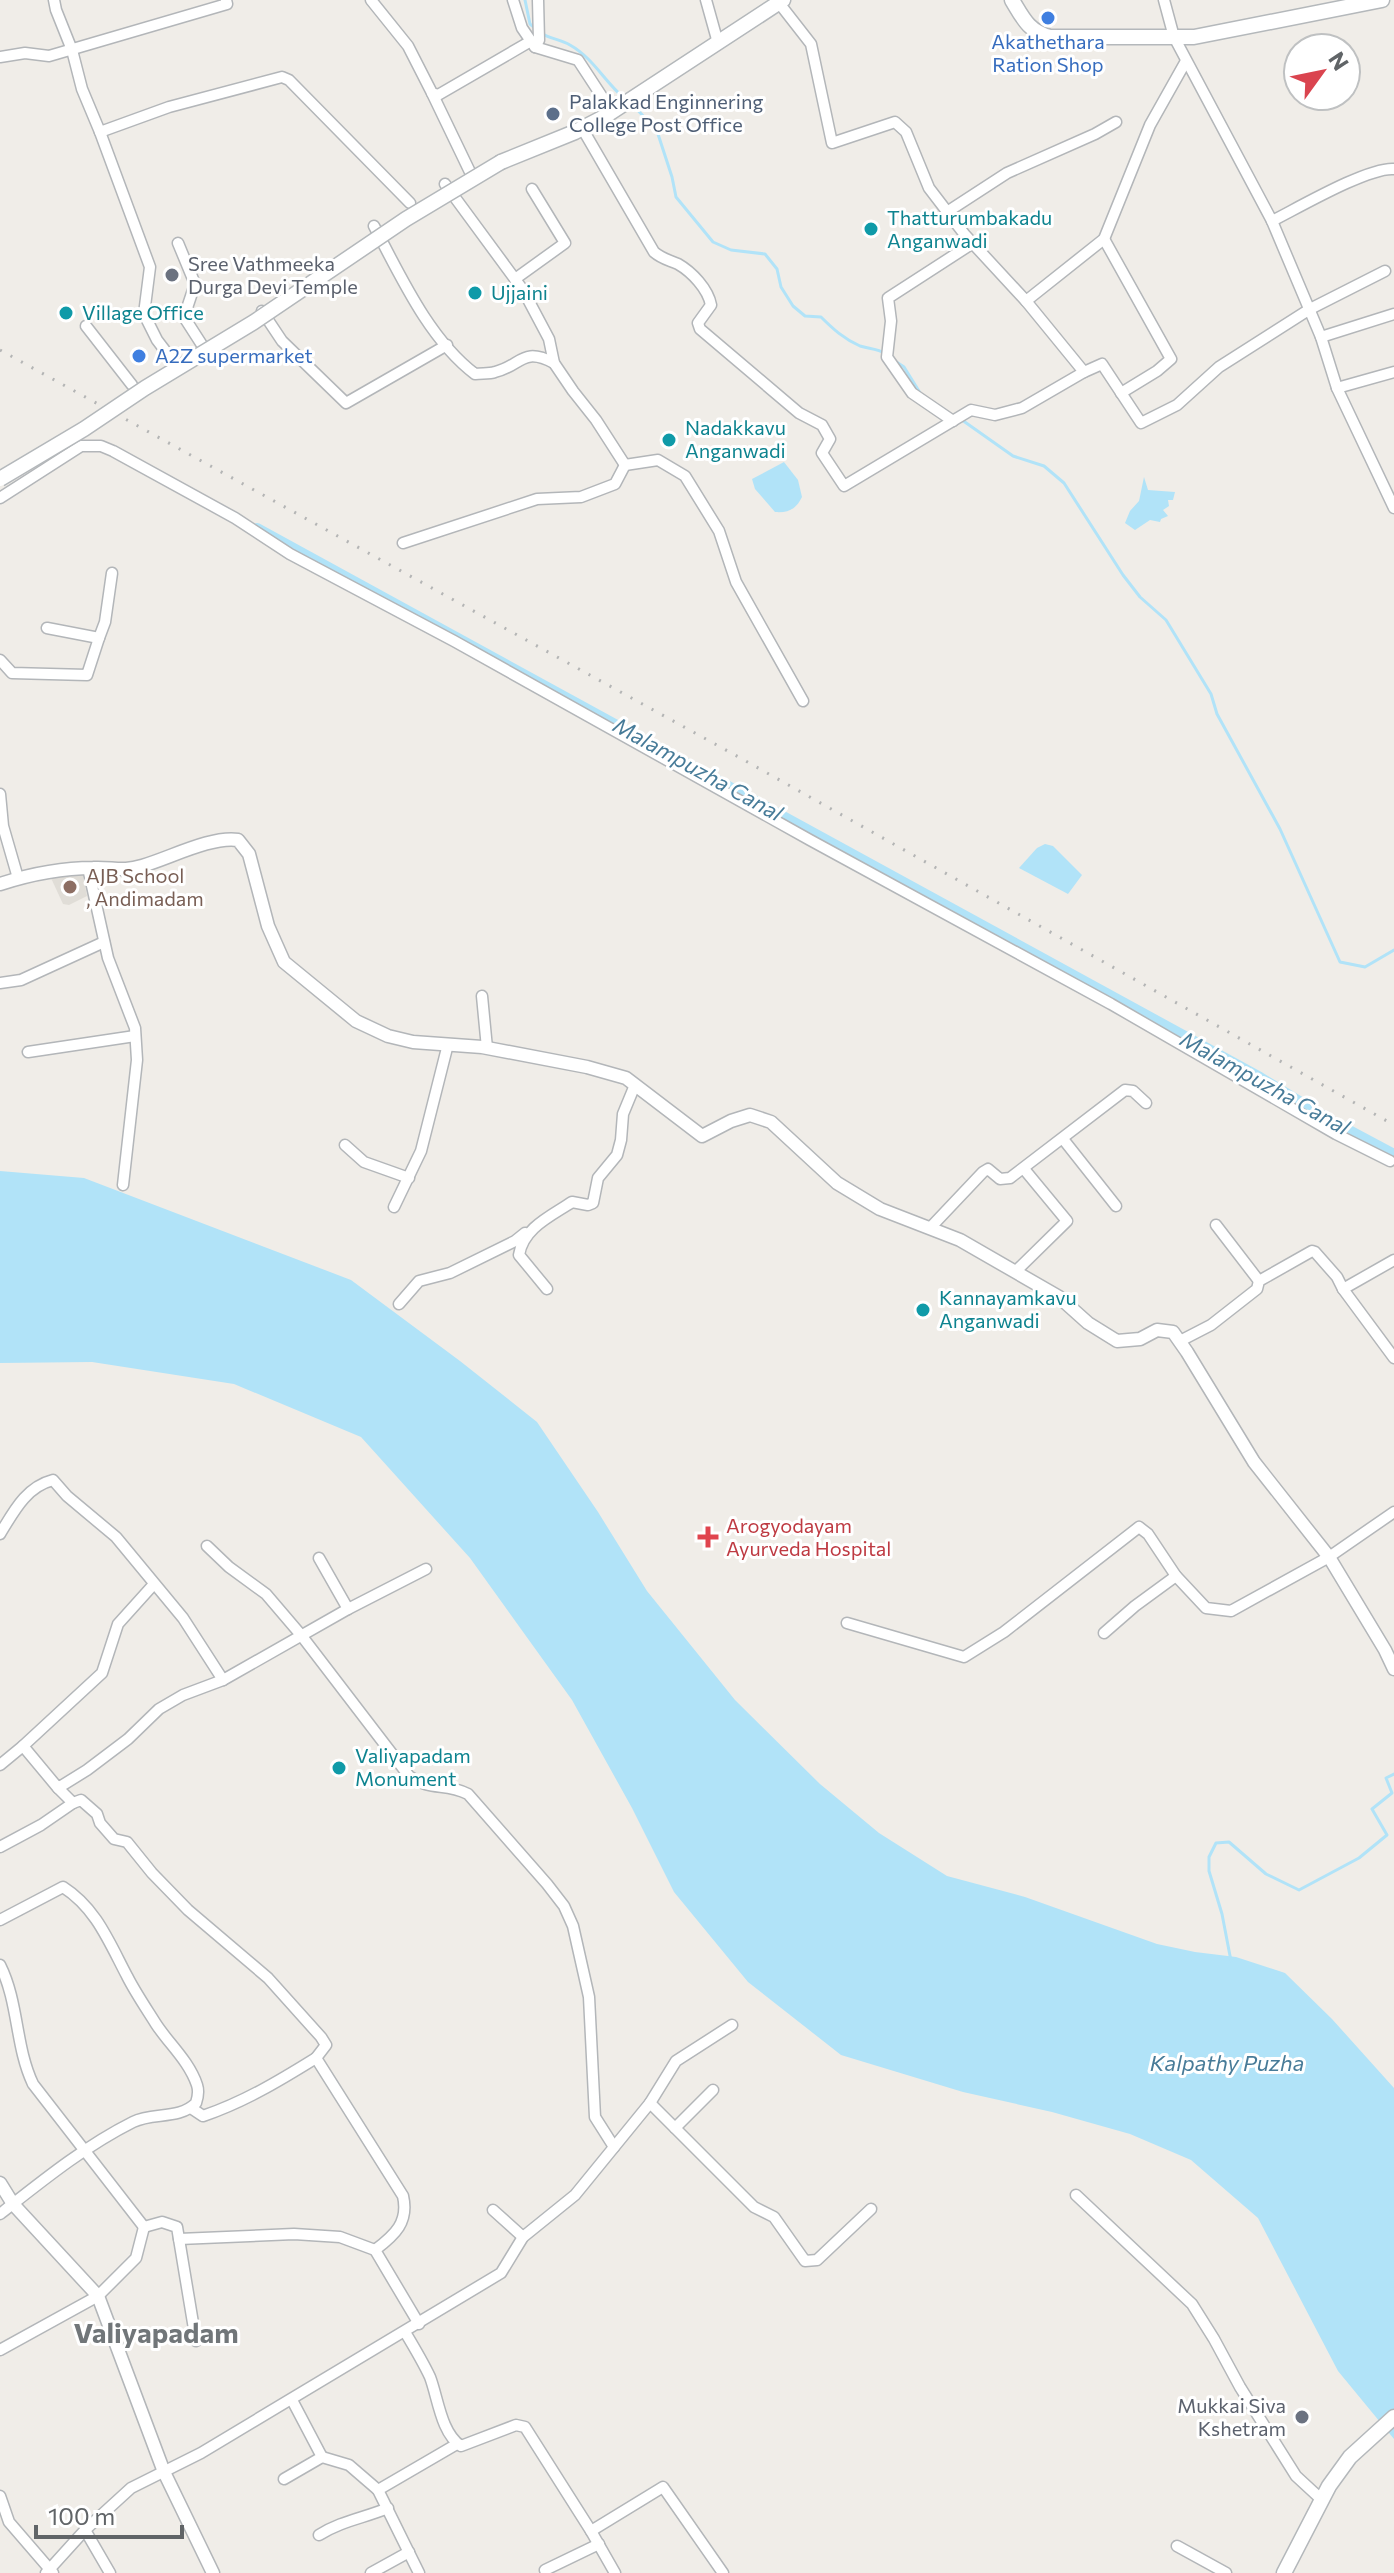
<svg xmlns="http://www.w3.org/2000/svg" width="1394" height="2573" font-family="Commissioner,sans-serif">
<rect width="100%" height="100%" fill="#f0ede8"/>
<polygon fill="#e0ddd7" points="82,871 87,896 69,905 63,904 51,878"/>
<g fill="#b1e3f8">
<path d="M784,462L798,480L802,497C796,509 789,513 775,512L755,489L752,479Z"/>
<polygon points="1144,477 1148,490 1175,492 1173,500 1168,500 1169,506 1163,510 1168,516 1161,519 1160,522 1150,520 1135,530 1125,523 1130,511 1139,501"/>
<polygon points="1045,844 1053,846 1082,875 1068,894 1019,868 1037,848"/>
<polygon points="0,1171 84,1178 351,1280 460,1361 537,1422 598,1512 647,1591 735,1700 820,1784 879,1833 947,1876 1025,1897 1157,1944 1195,1952 1236,1957 1285,1973 1332,2019 1394,2088 1394,2439 1338,2371 1258,2218 1191,2160 1130,2134 1052,2112 963,2092 841,2055 748,1982 674,1892 632,1808 572,1700 470,1558 361,1437 234,1384 92,1362 0,1363"/>
</g>
<g fill="none" stroke-linecap="round" stroke-linejoin="round">
<g stroke="#b1e3f8" stroke-width="3">
<polyline points="525,0 530,24 535,28"/>
<path d="M541,33C550,39 560,39 570,45C593,58 605,82 624,98"/>
<path d="M633,105L657,131L672,177L676,197L713,242L731,250L765,254L777,269L781,287L793,306L805,316L821,317C833,329 844,339 860,346C869,349 877,348 886,354"/>
<polyline points="895,361 904,367 922,396"/>
<polyline points="962,420 1013,456 1044,466 1064,483 1123,575 1140,597 1166,620 1211,694 1217,714 1280,829 1340,962 1365,967 1394,950"/>
<polyline points="1231,1961 1222,1914 1209,1871 1209,1857 1216,1843 1229,1842 1266,1874 1299,1890 1359,1858 1387,1835 1372,1809 1392,1793 1386,1778 1394,1774"/>
</g>
<polyline stroke="#b1e3f8" stroke-width="10" points="257,528 1260,1077 1334,1122 1394,1154"/>
<g stroke="#b3b6b9" stroke-width="13">
<g id="minor">
<polyline points="54,0 56,10 72,50 82,89 100,132 169,107 282,77 289,80 410,203"/>
<polyline points="371,0 408,46 432,93 438,95 531,41"/>
<polyline points="513,0 522,28 535,47 578,60 612,112"/>
<polyline points="706,0 718,43"/>
<polyline points="1164,0 1174,37 1272,221 1321,337 1337,388 1394,508"/>
<polyline points="779,3 811,44 832,143 895,122 906,132 929,188 965,235 1026,301 1104,239 1150,125 1186,61"/>
<polyline points="535,47 539,40 538,0"/>
<polyline points="0,57 25,53 49,56 227,4 226,0"/>
<polyline points="432,93 470,172"/>
<path d="M582,128L654,252C662,259 669,260 678,264C692,272 708,289 711,305L698,323L700,329L799,413L822,425L830,439L822,453L844,486L971,410L995,415L1022,408L1084,372"/>
<polyline points="100,132 150,267 144,314 157,340 173,361"/>
<polyline points="445,184 523,290 549,339 554,363 573,391 596,420 625,465 658,460 685,476 719,531 736,582 803,701"/>
<polyline points="947,212 1007,173 1095,134 1116,122"/>
<path d="M1272,221C1298,208 1368,167 1394,169"/>
<path d="M374,226C401,277 429,339 475,374C482,373 489,374 495,372C521,366 522,346 554,363"/>
<polyline points="1104,239 1171,359 1157,371 1121,393"/>
<polyline points="178,243 195,284 184,317 202,345"/>
<polyline points="515,279 565,243 532,189"/>
<polyline points="1026,301 1084,372 1102,364 1141,423 1177,405 1219,367 1310,309 1385,271"/>
<polyline points="262,311 282,341 346,403 447,345"/>
<polyline points="86,326 132,385"/>
<polyline points="1321,337 1394,314"/>
<polyline points="1337,388 1394,372"/>
<polyline points="953,421 912,393 887,357 891,321 888,298 973,243"/>
<polyline points="0,498 81,446 101,446 113,451 235,518 290,554 454,641 810,840 1111,1004 1336,1134 1390,1161"/>
<polyline points="403,543 537,499 581,497 615,484 625,465"/>
<polyline points="99,638 105,622 112,573"/>
<polyline points="0,660 12,673 87,675 99,638 47,628"/>
<polyline points="0,794 3,826 18,878"/>
<polyline points="88,868 108,958 135,1028 137,1060 123,1185"/>
<polyline points="0,983 21,980 104,942"/>
<polyline points="482,996 487,1048"/>
<polyline points="28,1052 135,1036"/>
<polyline points="1063,1139 1116,1206"/>
<polyline points="345,1145 364,1162 409,1178"/>
<polyline points="394,1207 421,1151 448,1044"/>
<polyline points="1216,1225 1259,1281"/>
<polyline points="930,1228 983,1172 988,1169 1000,1179 1010,1178 1125,1090 1133,1091 1146,1103"/>
<polyline points="1015,1272 1067,1221 1024,1169"/>
<path d="M547,1289L519,1255C523,1228 551,1216 572,1202L588,1205L593,1203L598,1178L617,1155L621,1140L623,1114L635,1085"/>
<polyline points="1343,1289 1394,1260"/>
<polyline points="399,1304 419,1281 450,1273 515,1241 525,1233"/>
<polyline points="1180,1341 1211,1325 1257,1289 1259,1281 1312,1251 1315,1252 1337,1277 1343,1289 1394,1358"/>
<path d="M0,1534C14,1511 26,1487 53,1480L67,1496L116,1537L183,1618L223,1680L183,1695L159,1709L128,1739L87,1770L58,1788L23,1746L0,1765"/>
<path d="M207,1546L229,1567L266,1594L301,1635L409,1776C432,1792 444,1782 468,1794L547,1884L564,1906L573,1926L589,1997L595,2117L614,2147"/>
<polyline points="319,1558 348,1609"/>
<polyline points="847,1623 964,1657 1004,1632 1139,1527 1148,1534 1176,1576 1206,1608 1231,1611 1329,1557 1394,1512"/>
<polyline points="1104,1633 1135,1606 1176,1576"/>
<polyline points="223,1680 348,1609 426,1569"/>
<polyline points="23,1746 102,1673 118,1624 154,1584"/>
<path d="M73,1803L81,1800L97,1814L100,1823L114,1839L127,1842L152,1873L188,1910L268,1978L321,2037L326,2045L316,2058L403,2196C409,2222 395,2235 375,2250L419,2324"/>
<polyline points="0,1847 41,1825 73,1803 58,1788"/>
<path d="M0,1920L63,1887C96,1908 109,1942 127,1976C135,1992 146,2008 156,2024C169,2044 189,2061 197,2085C199,2091 198,2097 196,2103C179,2120 153,2112 133,2122C85,2146 42,2181 0,2214"/>
<path d="M0,1965C19,2003 15,2046 33,2084L144,2227L162,2222L177,2227L196,2341"/>
<polyline points="650,2103 676,2061 732,2025"/>
<path d="M191,2108L203,2116C244,2102 279,2081 316,2058"/>
<polyline points="675,2128 713,2090"/>
<polyline points="1076,2195 1192,2304 1214,2339 1240,2387 1296,2476 1322,2500"/>
<polyline points="493,2210 523,2237"/>
<polyline points="179,2239 294,2234 340,2237 375,2250"/>
<path d="M405,2332C414,2347 423,2362 430,2377C438,2398 441,2433 461,2446L516,2425L525,2427L591,2531L615,2573"/>
<polyline points="0,2350 98,2296 136,2258 144,2227"/>
<polyline points="322,2457 349,2465 378,2490"/>
<polyline points="284,2479 322,2457 292,2400"/>
<polyline points="0,2496 9,2522 53,2573"/>
<polyline points="85,2530 110,2573"/>
<polyline points="591,2531 663,2487 723,2573"/>
<path d="M319,2535C341,2521 364,2518 388,2508"/>
<polyline points="1177,2546 1226,2573"/>
<polyline points="545,2570 599,2544"/>
<polyline points="46,2573 85,2530 131,2488 201,2453 501,2273 523,2237 575,2195 650,2103 754,2207 774,2217 805,2261 817,2260 871,2209"/>
<polyline points="371,2573 409,2552"/>
<polyline points="419,2573 378,2490 457,2444"/>
</g>
</g>
<g stroke="#b3b6b9" stroke-width="15">
<g id="tertiary">
<path d="M0,884C28,875 63,868 93,868C112,867 123,872 142,866C170,858 211,836 238,840L249,854L268,926L284,962L356,1021L388,1036L413,1042L482,1047L587,1067L626,1078L702,1136L731,1121L750,1115L771,1122L837,1183L880,1209L960,1240L1059,1297L1088,1323L1117,1341L1140,1339L1157,1330L1173,1332L1187,1352L1254,1462L1329,1557L1385,1650L1394,1669"/>
<polyline points="0,2183 13,2204 98,2296 164,2472 213,2573"/>
</g>
</g>
<g stroke="#b4b8bb" stroke-width="17">
<g id="secondary">
<path d="M1012,0C1023,18 1028,31 1050,37H1194L1382,0"/>
<polyline points="501,162 575,132 604,117 783,0"/>
<polyline points="1284,2573 1329,2486 1350,2457 1394,2417"/>
</g>
</g>
<use href="#minor" stroke="#fff" stroke-width="10"/>
<use href="#tertiary" stroke="#fff" stroke-width="12"/>
<use href="#secondary" stroke="#fff" stroke-width="14"/>
<polyline stroke="#b4b5b5" stroke-width="3" stroke-dasharray="2 10" stroke-linecap="butt" points="0,350 744,760 1394,1125"/>
<g stroke="#b4b8bb" stroke-width="17" stroke-linecap="butt">
<polyline id="secondary-bridge" points="0,479 84,429 145,388 254,322 406,219 501,162"/>
</g>
<use href="#secondary-bridge" stroke="#fff" stroke-width="14"/>
</g>
<g fill="#3f7fe0" stroke="#fff" stroke-width="3">
<circle cx="1048" cy="18" r="8"/>
<circle cx="139" cy="356" r="8"/>
</g>
<circle fill="#5c6f8a" stroke="#fff" stroke-width="3" cx="553" cy="114" r="8"/>
<g fill="#0f9aa8" stroke="#fff" stroke-width="3">
<circle cx="871" cy="229" r="8"/>
<circle cx="475" cy="293" r="8"/>
<circle cx="66" cy="313" r="8"/>
<circle cx="669" cy="440" r="8"/>
<circle cx="923" cy="1310" r="8"/>
<circle cx="339" cy="1768" r="8"/>
</g>
<g fill="#6b7280" stroke="#fff" stroke-width="3">
<circle cx="172" cy="275" r="8"/>
<circle cx="1302" cy="2417" r="8"/>
</g>
<circle fill="#8d6e63" stroke="#fff" stroke-width="3" cx="70" cy="887" r="8"/>
<path fill="#e0444e" stroke="#fff" stroke-width="3" d="M704 1525h8v8h8v8h-8v8h-8v-8h-8v-8h8z"/>
<g text-anchor="middle" stroke-width="6" stroke-linejoin="round" paint-order="stroke">
<g font-size="20" fill="#366cbe" stroke="#fff">
<text x="1048" y="49">Akathethara<tspan x="1048" dy="23">Ration Shop</tspan></text>
<text x="155" y="363" text-anchor="start">A2Z supermarket</text>
</g>
<g font-size="20" fill="#4e5e75" stroke="#fff" text-anchor="start">
<text x="569" y="109">Palakkad Enginnering<tspan x="569" dy="23">College Post Office</tspan></text>
</g>
<g font-size="20" fill="#0d838f" stroke="#fff" text-anchor="start">
<text x="887" y="225">Thatturumbakadu<tspan x="887" dy="23">Anganwadi</tspan></text>
<text x="491" y="300">Ujjaini</text>
<text x="82" y="320">Village Office</text>
<text x="685" y="435">Nadakkavu<tspan x="685" dy="23">Anganwadi</tspan></text>
<text x="939" y="1305">Kannayamkavu<tspan x="939" dy="23">Anganwadi</tspan></text>
<text x="355" y="1763">Valiyapadam<tspan x="355" dy="23">Monument</tspan></text>
</g>
<g font-size="20" fill="#5b616d" stroke="#fff" text-anchor="start">
<text x="188" y="271">Sree Vathmeeka<tspan x="188" dy="23">Durga Devi Temple</tspan></text>
<text x="1286" y="2413" text-anchor="end">Mukkai Siva<tspan x="1286" dy="23">Kshetram</tspan></text>
</g>
<g font-size="20" fill="#785e54" stroke="#fff" text-anchor="start">
<text x="86" y="883">AJB School<tspan x="86" dy="23">, Andimadam</tspan></text>
</g>
<g font-size="20" fill="#be3a42" stroke="#fff" text-anchor="start">
<text x="726" y="1533">Arogyodayam<tspan x="726" dy="23">Ayurveda Hospital</tspan></text>
</g>
<g font-size="22" font-style="italic" fill="#477b98" stroke="#fff">
<text transform="translate(698 769) rotate(29)" y="8">Malampuzha Canal</text>
<text transform="translate(1265 1083) rotate(29)" y="8">Malampuzha Canal</text>
<text x="1227" y="2071">Kalpathy Puzha</text>
</g>
<g font-size="28" font-weight="bold" fill="#717679" stroke="#fff">
<text x="156" y="2343">Valiyapadam</text>
</g>
</g>
<g transform="translate(1322 72) rotate(57)"><circle r="38" fill="#ffffff" stroke="#bfc1c2" stroke-width="2"/>
<path d="M0-6L14 30L0 20L-14 30Z" fill="#da444f"/>
<text y="-12" font-size="22" font-weight="bold" text-anchor="middle" fill="#606467">N</text>
</g>
<path d="M36 2525v12h146v-12" fill="none" stroke="#606467" stroke-width="4"/>
<text x="48" y="2525" font-size="24" fill="#606467" stroke="#ffffff" stroke-width="6" paint-order="stroke">100 m</text>
</svg>
